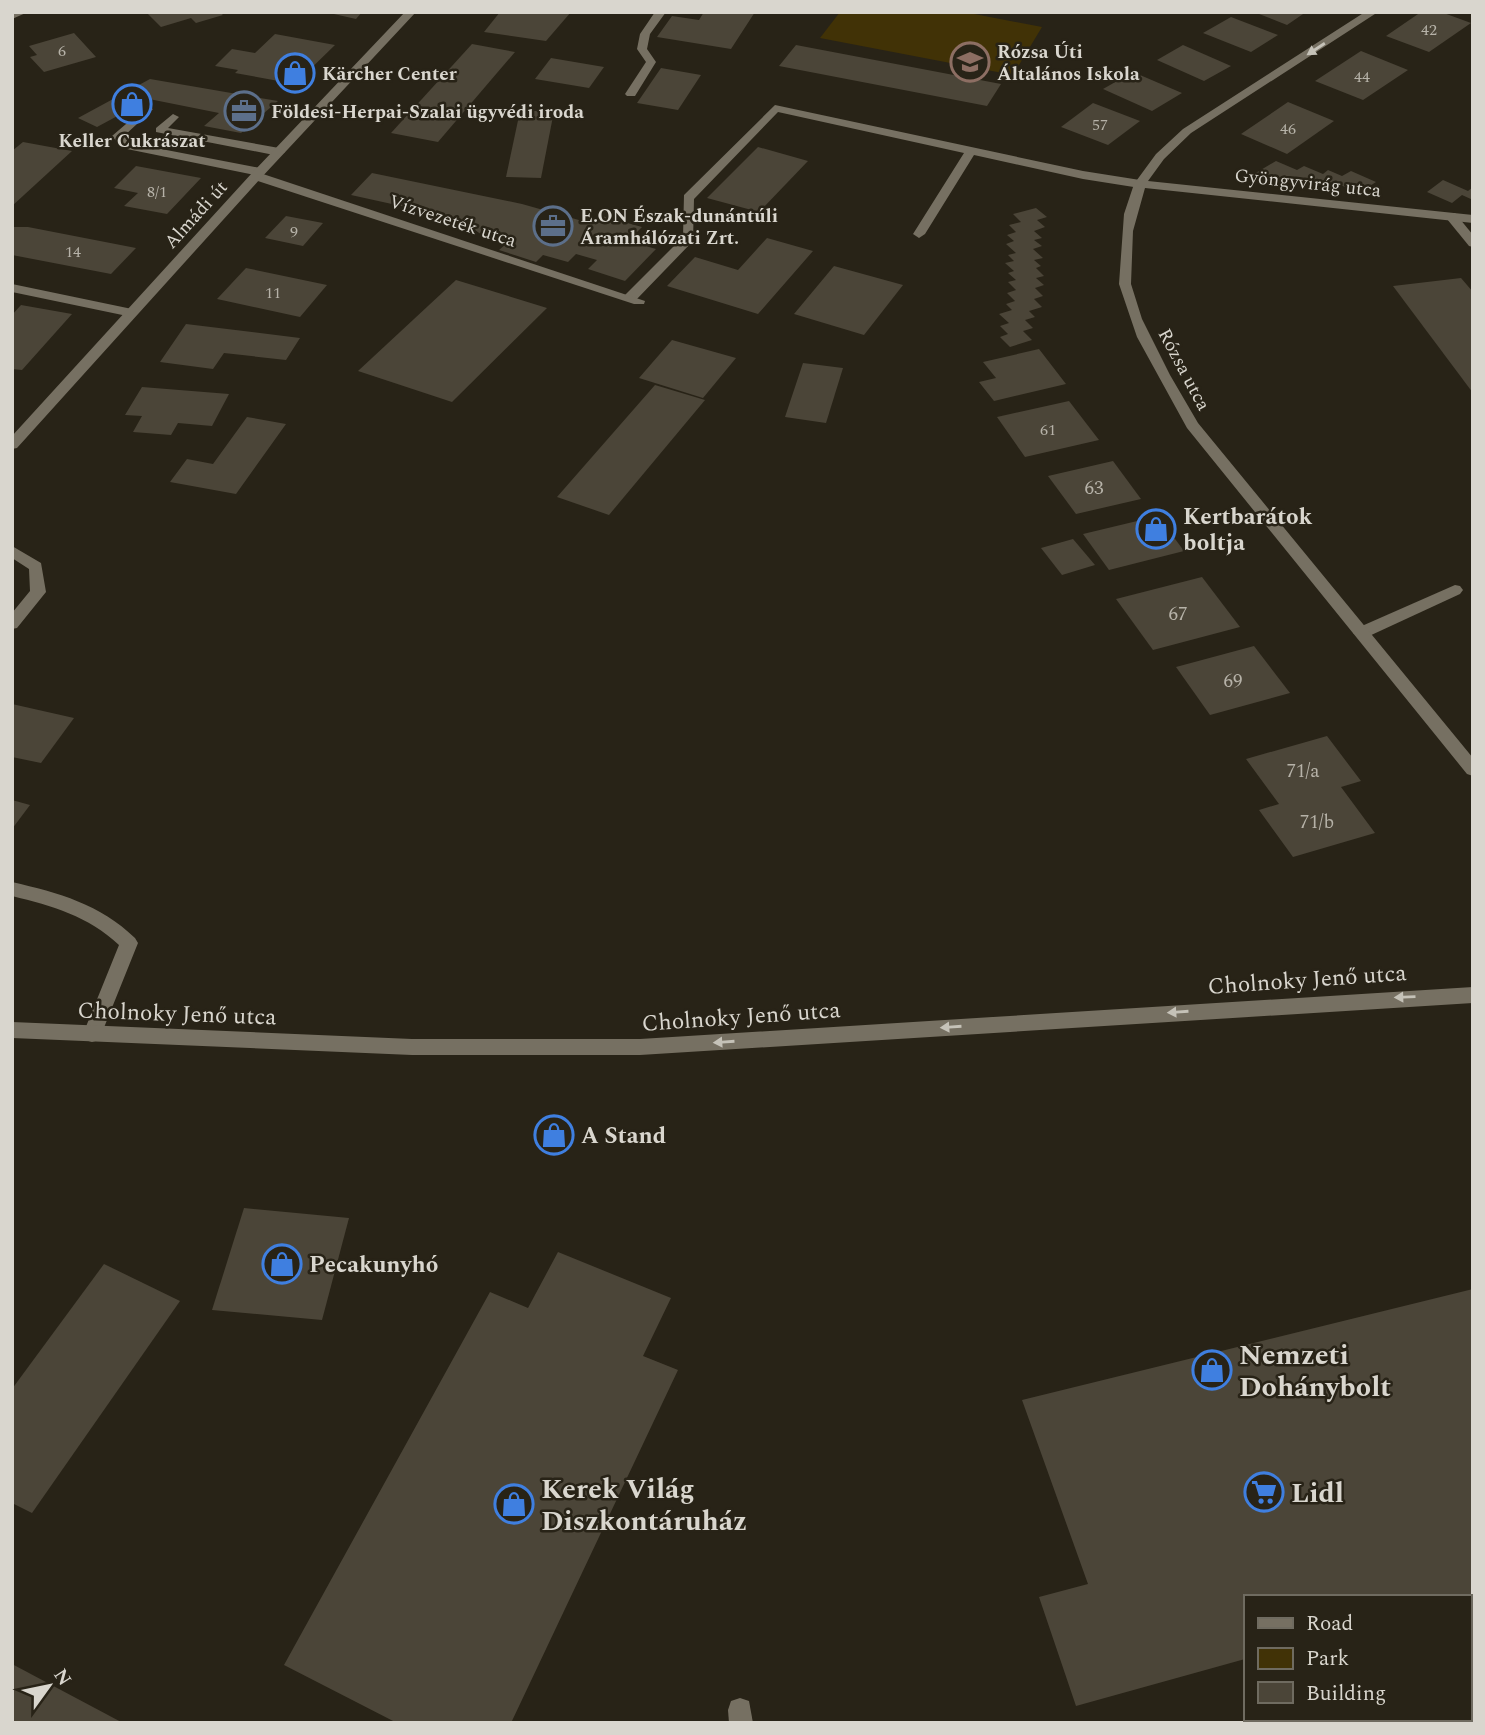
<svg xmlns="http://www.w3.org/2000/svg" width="1485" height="1735" font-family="Spectral,serif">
<rect width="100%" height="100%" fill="#282317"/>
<polygon fill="#413206" points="840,12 964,12 1042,27 1013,75 820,38"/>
<g fill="#4b4538">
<polygon points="146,12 220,12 223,15 196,23 191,18 161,27"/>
<polygon points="325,12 362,12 356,19"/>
<polygon points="500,12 571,12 546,41 484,32"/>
<polygon points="704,12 755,12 731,49 657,37 672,16 699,20"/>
<polygon points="1254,12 1306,12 1287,25"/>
<polygon points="1421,12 1441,12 1471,23 1429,52 1386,36"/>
<polygon points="1231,17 1278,35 1251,52 1203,33"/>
<polygon points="74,33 96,57 44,72 30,57 37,55 29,46"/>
<polygon points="275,34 335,45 295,84 235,73 238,70 215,66 232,49 255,53"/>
<polygon points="472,44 515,52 438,142 391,133"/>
<polygon points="796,45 1001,84 987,106 779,66"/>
<polygon points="1183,45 1231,66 1204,81 1157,60"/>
<polygon points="1361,51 1408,70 1363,100 1315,81"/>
<polygon points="551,58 604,67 589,88 535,79"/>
<polygon points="661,68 701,75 678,110 637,103"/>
<polygon points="1133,72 1182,93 1152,111 1103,89"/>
<polygon points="150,79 278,101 241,133 204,126 219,113 149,99 97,127 78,118"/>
<polygon points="1288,102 1334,121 1287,154 1241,134"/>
<polygon points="1093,103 1140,121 1108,145 1061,127"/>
<polygon points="520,111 554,111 541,178 506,177"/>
<polygon points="23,142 72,151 12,206 12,151"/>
<polygon points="758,147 808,161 759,212 707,198"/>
<polygon points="1276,161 1297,170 1304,166 1323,174 1328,170 1342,176 1351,171 1376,182 1359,193 1338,184 1333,187 1317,179 1305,187 1288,178 1277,185 1254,174"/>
<polygon points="136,166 201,178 167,214 124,206 138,193 114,188"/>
<polygon points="372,173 522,204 593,224 602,216 642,227 628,241 656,249 625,281 588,269 597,260 576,254 568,262 543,255 536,262 499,250 506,244 486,238 460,219 351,195"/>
<polygon points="1443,180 1468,191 1473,187 1473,200 1462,195 1452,203 1427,192"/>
<polygon points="1036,208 1047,217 1037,220 1045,227 1034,231 1042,238 1034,240 1042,246 1033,249 1043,258 1034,260 1041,266 1036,268 1044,276 1036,278 1044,285 1035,288 1043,296 1034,299 1042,307 1029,311 1035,317 1025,320 1033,328 1023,331 1032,340 1010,347 1000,337 1008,334 1000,326 1009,323 999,314 1012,310 1006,304 1015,301 1007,293 1016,290 1008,282 1016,280 1008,273 1014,271 1005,263 1014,261 1008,255 1016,253 1006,244 1014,241 1007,235 1016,232 1009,225 1021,222 1013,214"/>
<polygon points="286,216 323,223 303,246 265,238"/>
<polygon points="12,227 28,227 136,248 111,274 12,255"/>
<polygon points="767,238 813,251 758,314 667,286 695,257 738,270"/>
<polygon points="834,266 903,285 864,335 794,314"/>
<polygon points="246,268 327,285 300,317 217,299"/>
<polygon points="1461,278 1473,292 1473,393 1393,286"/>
<polygon points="456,280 547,308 452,402 358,371"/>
<polygon points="21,305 72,314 22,370 12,369 12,315"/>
<polygon points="186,324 300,338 286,360 224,353 213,369 160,362"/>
<polygon points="672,340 736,358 703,398 639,378"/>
<polygon points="1039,349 1066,384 994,401 979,382 996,378 983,362"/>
<polygon points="803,363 843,368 826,423 785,417"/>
<polygon points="655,385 705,400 609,515 557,497"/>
<polygon points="142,387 229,394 212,426 178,423 171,435 133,432 142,416 125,415"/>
<polygon points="1069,401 1099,440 1025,457 997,417"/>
<polygon points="247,417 286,424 236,494 170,482 187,459 213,464"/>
<polygon points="1113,461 1141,499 1076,514 1048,476"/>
<polygon points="1158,516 1184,551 1109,570 1083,534"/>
<polygon points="1073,539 1095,565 1062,575 1041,548"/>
<polygon points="1202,577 1240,627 1153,650 1116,599"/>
<polygon points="1254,646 1290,693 1210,715 1176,667"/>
<polygon points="12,704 74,718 41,763 12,757"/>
<polygon points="1327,736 1361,781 1341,787 1375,833 1293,857 1259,810 1279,804 1246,759"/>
<polygon points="12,800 30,805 12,829"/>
<polygon points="244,1208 349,1218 322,1320 212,1310"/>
<polygon points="558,1252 671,1298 643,1356 678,1370 511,1723 397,1723 284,1665 490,1292 528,1308"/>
<polygon points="104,1264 180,1301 32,1513 12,1503 12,1389"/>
<polygon points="1473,1289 1473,1596 1245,1597 1245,1659 1076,1706 1039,1597 1088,1584 1022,1400"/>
<polygon points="12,1664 123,1723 12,1723"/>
</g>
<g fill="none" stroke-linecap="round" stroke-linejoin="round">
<g fill="#767062" fill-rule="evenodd">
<polygon points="655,12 666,12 650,34 647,49 656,62 635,96 627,96 625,94 646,62 637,49 640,34"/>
<polygon points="775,105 1083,171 1140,180 1146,184 1140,188 1083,179 974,155 925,234 919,238 913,234 964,153 778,112 694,199 693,241 635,301 625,301 625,295 683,237 684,195"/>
<polygon points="147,106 153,109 151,111 124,136 130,143 260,168 266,172 260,176 122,148 112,136"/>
<polygon points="173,114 179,117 168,128 279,148 285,152 279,156 156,132 156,128"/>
<polygon points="1447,213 1455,213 1473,235 1473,247 1469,246 1447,219"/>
<polygon points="12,284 132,309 138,313 132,317 12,292"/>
<polygon points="12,546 41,563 46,592 17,628 12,629 12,613 30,591 29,569 12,558"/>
<polygon points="1455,585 1460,586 1463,590 1460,594 1367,637 1361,638 1353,633 1355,629"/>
<path d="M12,882C59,893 100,904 135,938L138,943L99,1040L92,1042L85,1040L83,1034L119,945C88,916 53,906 12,896Z"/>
<polygon points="740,1698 749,1701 753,1723 729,1723 728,1710 731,1701"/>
</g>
<g fill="#767062" fill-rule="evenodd">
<polygon points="12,12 28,12 12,19"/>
<polygon points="1365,12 1378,12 1191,133 1164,159 1148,181 1473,215 1473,223 1145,188 1133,231 1131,284 1142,319 1170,375 1198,423 1473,758 1473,776 1467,774 1187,428 1137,337 1119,284 1124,214 1134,184 1156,154 1183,129"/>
<polygon points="252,173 260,173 645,301 644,304 634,304 252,179"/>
</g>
<g fill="#767062" fill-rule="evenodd">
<polygon points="405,12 416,12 260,179 17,448 12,449 12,436 252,173"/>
<polygon points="1473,987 1473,1003 640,1055 412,1055 12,1038 12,1022 412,1039 640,1039"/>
</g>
</g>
<defs><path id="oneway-solid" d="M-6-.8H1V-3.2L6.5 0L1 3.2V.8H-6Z" transform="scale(1.75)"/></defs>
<g fill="#c5c2b8">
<use href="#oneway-solid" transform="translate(1316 49) rotate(147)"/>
<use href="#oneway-solid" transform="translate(1405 997) rotate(178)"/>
<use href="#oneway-solid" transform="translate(1178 1012) rotate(176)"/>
<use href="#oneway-solid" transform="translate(951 1027) rotate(176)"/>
<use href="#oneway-solid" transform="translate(724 1042) rotate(176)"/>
</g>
<defs>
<g id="school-ring" transform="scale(2.0125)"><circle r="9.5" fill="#282317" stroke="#8d6e63" stroke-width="1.5"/><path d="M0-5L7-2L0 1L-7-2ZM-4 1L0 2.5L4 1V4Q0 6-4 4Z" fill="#8d6e63"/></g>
<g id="shop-ring" transform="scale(2.0125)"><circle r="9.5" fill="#282317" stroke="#3f7fe0" stroke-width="1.5"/><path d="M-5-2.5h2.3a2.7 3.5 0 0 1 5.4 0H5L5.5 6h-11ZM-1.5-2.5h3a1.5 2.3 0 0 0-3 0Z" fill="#3f7fe0"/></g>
<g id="office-ring" transform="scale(2.0125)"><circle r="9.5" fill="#282317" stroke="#5c6f8a" stroke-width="1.5"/><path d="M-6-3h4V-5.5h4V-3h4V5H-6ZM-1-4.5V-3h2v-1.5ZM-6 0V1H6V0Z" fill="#5c6f8a"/></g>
<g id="supermarket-ring" transform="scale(2.0125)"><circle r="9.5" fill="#282317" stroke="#3f7fe0" stroke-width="1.5"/><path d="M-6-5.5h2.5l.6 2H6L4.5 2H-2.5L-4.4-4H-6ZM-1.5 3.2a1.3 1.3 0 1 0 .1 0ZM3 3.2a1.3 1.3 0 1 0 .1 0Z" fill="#3f7fe0"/></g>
</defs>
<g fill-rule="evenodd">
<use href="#school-ring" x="970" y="62"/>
<use href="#shop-ring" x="295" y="73"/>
<use href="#shop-ring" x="132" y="104"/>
<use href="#office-ring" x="244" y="111"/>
<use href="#office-ring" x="553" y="226"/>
<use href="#shop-ring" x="1156" y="529"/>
<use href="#shop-ring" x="554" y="1135"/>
<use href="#shop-ring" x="282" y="1264"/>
<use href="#shop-ring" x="1212" y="1370"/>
<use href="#supermarket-ring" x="1264" y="1492"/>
<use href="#shop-ring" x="514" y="1504"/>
</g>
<g text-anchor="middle" stroke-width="5" stroke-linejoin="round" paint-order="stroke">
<g font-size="16" fill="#b6b2a8">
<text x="1429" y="35">42</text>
<text x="62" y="56">6</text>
<text x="1362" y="82">44</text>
<text x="1100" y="130">57</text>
<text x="1288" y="134">46</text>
<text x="157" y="197">8/1</text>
<text x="294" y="237">9</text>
<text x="73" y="257">14</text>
<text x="273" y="298">11</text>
<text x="1048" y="435">61</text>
</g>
<g font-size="19" font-weight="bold" fill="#d9d6ce" stroke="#282317" text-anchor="start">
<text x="997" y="58">Rózsa Úti<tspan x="997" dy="22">Általános Iskola</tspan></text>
<text x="322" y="80">Kärcher Center</text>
<text x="271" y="118">Földesi-Herpai-Szalai ügyvédi iroda</text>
<text x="132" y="147" text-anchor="middle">Keller Cukrászat</text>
<text x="580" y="222">E.ON Észak-dunántúli<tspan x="580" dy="22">Áramhálózati Zrt.</tspan></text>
</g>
<g font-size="19" fill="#d9d6ce" stroke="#282317">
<text transform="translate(1308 182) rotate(6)" y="7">Gyöngyvirág utca</text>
<text transform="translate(195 214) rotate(-48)" y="7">Almádi út</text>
<text transform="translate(453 220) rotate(18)" y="7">Vízvezeték utca</text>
<text transform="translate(1185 369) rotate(62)" y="7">Rózsa utca</text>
</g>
<g font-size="19" fill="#b6b2a8">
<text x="1094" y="494">63</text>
<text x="1178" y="620">67</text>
<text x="1233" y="687">69</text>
<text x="1303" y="777">71/a</text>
<text x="1317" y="828">71/b</text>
</g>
<g font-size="23" font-weight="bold" fill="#d9d6ce" stroke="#282317" text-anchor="start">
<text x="1183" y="524">Kertbarátok<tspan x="1183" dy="26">boltja</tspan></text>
<text x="581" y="1143">A Stand</text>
<text x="309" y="1272">Pecakunyhó</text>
</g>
<g font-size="23" fill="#d9d6ce" stroke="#282317">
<text transform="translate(1307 979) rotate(-4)" y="8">Cholnoky Jenő utca</text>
<text transform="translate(177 1013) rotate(2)" y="8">Cholnoky Jenő utca</text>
<text transform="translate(741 1016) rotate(-4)" y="8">Cholnoky Jenő utca</text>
</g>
<g font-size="28" font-weight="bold" fill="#d9d6ce" stroke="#282317" text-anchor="start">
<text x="1239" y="1364">Nemzeti<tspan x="1239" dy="32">Dohánybolt</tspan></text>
<text x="541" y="1498">Kerek Világ<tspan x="541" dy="32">Diszkontáruház</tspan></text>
<text x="1291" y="1502">Lidl</text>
</g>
</g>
<rect width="1485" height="1735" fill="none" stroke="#d9d6ce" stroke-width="28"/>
<rect x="1244" y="1595" width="228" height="126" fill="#282317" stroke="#6f6b60" stroke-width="2"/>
<rect x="1258" y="1618" width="35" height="10" fill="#767062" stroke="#6f6b60" stroke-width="2"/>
<text x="1306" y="1630" font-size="21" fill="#d9d6ce">Road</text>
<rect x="1258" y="1648" width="35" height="21" fill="#413206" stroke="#6f6b60" stroke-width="2"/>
<text x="1306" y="1665" font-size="21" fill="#d9d6ce">Park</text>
<rect x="1258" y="1682" width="35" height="21" fill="#4b4538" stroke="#6f6b60" stroke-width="2"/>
<text x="1306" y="1700" font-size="21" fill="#d9d6ce">Building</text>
<g transform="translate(49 1686) rotate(57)" stroke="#282317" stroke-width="5" paint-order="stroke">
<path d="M0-5L12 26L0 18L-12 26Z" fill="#d9d6ce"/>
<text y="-10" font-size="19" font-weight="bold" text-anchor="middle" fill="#d9d6ce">N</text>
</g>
</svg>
